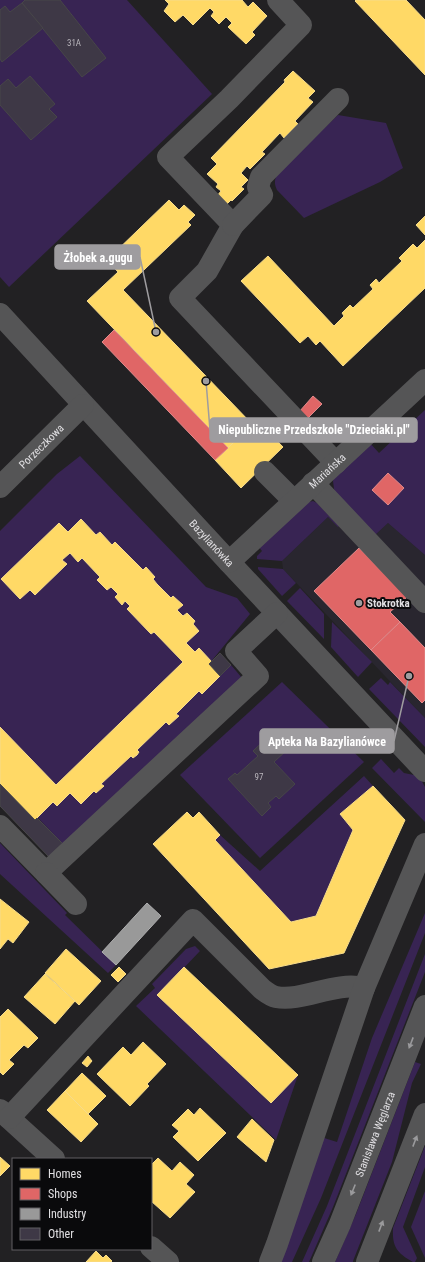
<svg xmlns="http://www.w3.org/2000/svg" width="425" height="1262" font-family="'Roboto Condensed',sans-serif">
<rect width="100%" height="100%" fill="#222123"/>
<polygon fill="#29262f" points="328,517 339,526 374,536 388,523 425,555 425,718 283,569 282,561"/>
<g fill="#382453">
<polygon points="0,0 127,0 212,94 9,287 0,277"/>
<path d="M338,115L386,123L403,168L380,182L304,218L277,190C273,182 275,176 281,169Z"/>
<polygon points="425,410 425,555 388,523 374,536 337,498 334,489 333,481 335,474 369,442 379,453"/>
<polygon points="80,456 206,587 237,598 250,614 209,664 220,676 231,665 242,678 64,845 38,818 0,784 0,531 57,474"/>
<polygon points="313,501 317,503 339,526 338,527 328,517 282,561 257,559 257,556 262,551 258,546 309,502"/>
<polygon points="258,567 283,569 296,583 282,596 258,569"/>
<polygon points="300,588 324,614 324,639 287,601"/>
<polygon points="332,622 372,662 358,677 331,647"/>
<polygon points="381,678 388,685 390,682 425,718 425,747 369,689"/>
<polygon points="282,682 364,762 260,858 180,775"/>
<polygon points="381,759 394,773 399,768 404,773 419,776 425,787 425,822 372,768"/>
<polygon points="364,776 373,786 340,814 353,830 316,916 291,922 215,840 220,835 260,871"/>
<polygon points="0,843 67,913 65,915 116,965 108,973 0,874"/>
<polygon points="425,913 425,933 321,1198 292,1262 277,1262 321,1137 337,1142 372,1038"/>
<polygon points="195,946 200,951 158,995 270,1103 298,1075 276,1140 136,1006 155,988 152,984 186,949"/>
<polygon points="425,954 425,972 333,1207 309,1262 302,1262 327,1206"/>
<polygon points="415,1062 421,1064 412,1083 392,1162 353,1261 353,1262 335,1262 356,1214"/>
<path d="M425,1146V1167L403,1227L417,1258L415,1262H413C397,1253 392,1247 393,1228Z"/>
<polygon points="425,1191 425,1258 411,1227"/>
</g>
<g fill="#ffd966" stroke="#f6db8b">
<polygon points="165,0 242,0 248,7 253,2 267,16 252,32 255,35 246,44 228,27 232,23 226,17 219,24 211,16 214,12 210,8 193,25 183,15 175,22 164,11 169,4"/>
<polygon points="356,0 406,0 425,20 425,75 355,1"/>
<polygon points="293,71 315,91 308,98 313,102 295,121 298,124 284,138 280,133 262,152 265,154 250,169 247,166 241,173 248,180 241,187 244,189 232,201 231,200 226,205 217,196 221,191 216,187 218,184 207,174 217,164 211,158 285,82 284,80"/>
<polygon points="169,200 179,210 184,205 195,215 188,222 191,225 123,290 252,424 228,448 87,301 118,272 107,260"/>
<polygon points="425,216 425,235 416,225"/>
<polygon points="425,240 425,288 343,366 320,341 316,345 308,336 300,343 241,281 268,256 334,326 344,316 342,313 350,305 353,308 373,289 370,285 376,279 379,283 402,261 399,258 413,244 417,248"/>
<polygon points="257,420 283,447 241,488 215,460"/>
<polygon points="81,519 96,535 100,532 112,545 115,542 143,570 146,567 155,577 153,579 157,584 171,598 173,596 183,605 177,610 183,616 187,613 195,621 193,624 199,631 186,643 195,652 199,648 212,662 209,664 220,676 202,694 199,691 176,714 179,716 169,725 166,722 137,750 139,752 137,755 133,758 131,756 101,784 104,786 96,793 94,791 81,804 70,793 57,806 53,802 35,820 0,784 0,727 56,785 183,662 154,632 151,634 127,609 130,606 125,601 122,605 115,597 118,594 111,587 107,590 97,580 100,577 82,558 78,562 70,553 62,560 67,564 35,595 30,590 20,599 1,579 59,523 68,532"/>
<polygon points="373,786 405,820 344,953 269,969 153,844 187,812 193,818 199,812 220,835 215,840 291,922 316,916 353,830 340,814"/>
<polygon points="0,899 29,922 13,943 8,939 0,949"/>
<polygon points="66,949 101,981 79,1005 45,973"/>
<polygon points="119,967 126,974 118,982 111,975"/>
<polygon points="184,967 298,1075 271,1103 157,995"/>
<polygon points="45,974 75,1001 55,1024 24,997"/>
<polygon points="8,1009 38,1038 28,1048 24,1045 9,1060 14,1064 3,1075 0,1072 0,1017"/>
<polygon points="143,1042 166,1064 147,1084 149,1086 130,1106 97,1074 123,1047 131,1055"/>
<polygon points="88,1056 92,1061 87,1067 82,1063"/>
<polygon points="82,1073 106,1096 88,1114 65,1091"/>
<polygon points="65,1091 98,1124 81,1142 47,1110"/>
<polygon points="200,1108 226,1133 198,1161 173,1137 179,1131 172,1125 188,1109 194,1115"/>
<polygon points="252,1119 274,1140 266,1162 237,1137"/>
<polygon points="0,1157 10,1166 0,1176"/>
<polygon points="158,1158 172,1171 180,1162 194,1175 186,1184 195,1192 170,1218 151,1201 151,1165"/>
<polygon points="96,1251 103,1258 106,1255 112,1261 111,1262 86,1262"/>
</g>
<g fill="#e06666" stroke="#e08a8b">
<polygon points="114,330 228,448 215,460 102,342"/>
<polygon points="313,396 322,404 307,419 299,412"/>
<polygon points="388,473 404,488 388,505 372,490"/>
<polygon points="359,548 407,597 390,612 400,622 371,650 314,591"/>
<polygon points="400,622 425,648 425,700 422,703 371,650"/>
</g>
<polygon fill="#999" stroke="#aeaeaf" points="147,903 161,916 116,965 102,952"/>
<g fill="#3e3846" stroke="#474648">
<polygon points="25,0 60,0 106,58 82,77 22,3"/>
<polygon points="22,3 43,28 2,62 0,59 0,10 5,6 10,12"/>
<polygon points="30,76 55,104 49,109 57,117 31,140 0,105 0,86 8,79 16,88"/>
<polygon points="220,653 231,665 220,676 209,664"/>
<polygon points="272,733 288,749 274,762 295,784 279,799 276,796 268,803 271,807 262,816 228,779 235,773 237,775 258,756 253,751"/>
<polygon points="0,784 35,820 37,818 64,845 50,858 0,806"/>
</g>
<g fill="none" stroke-linecap="round" stroke-linejoin="round">
<g stroke="#555556" stroke-width="22">
<polyline points="278,0 301,25 229,99 168,157 233,225 207,271 180,298 336,463"/>
<polyline points="233,225 262,195 258,187 261,177 338,99"/>
<path id="s1" d="M0,314L229,562L425,771"/>
<polyline points="265,472 294,501"/>
<polyline points="313,483 425,602"/>
<path id="s2" d="M0,487L83,405"/>
<path id="s3" d="M229,562L425,380"/>
<polyline points="0,826 46,873 258,676 236,651 277,613"/>
<polyline points="46,873 76,904"/>
<polyline points="0,1110 54,1159"/>
<path d="M9,1118L193,920L262,989C266,992 271,996 276,997C303,1002 335,981 364,988"/>
<polyline points="151,1247 168,1262"/>
<polyline points="270,1262 277,1244 364,988 425,844"/>
<path id="s4" d="M323,1262L340,1224L425,1006"/>
<polyline points="367,1262 425,1114"/>
</g>
</g>
<defs><path id="oneway-solid" d="M-6-.8H1V-3.2L6.5 0L1 3.2V.8H-6Z"/></defs>
<g fill="#9a9a9c">
<use href="#oneway-solid" transform="translate(411 1043) rotate(111)"/>
<use href="#oneway-solid" transform="translate(415 1141) rotate(-69)"/>
<use href="#oneway-solid" transform="translate(353 1190) rotate(112)"/>
<use href="#oneway-solid" transform="translate(381 1226) rotate(-69)"/>
</g>
<circle fill="#9e9c9f" stroke="#0a0a0c" stroke-width="1.5" cx="359" cy="603" r="4"/>
<g text-anchor="middle" stroke-width="4" stroke-linejoin="round" paint-order="stroke">
<g font-size="9" fill="#b8b5bb">
<text x="74" y="46">31A</text>
<text x="259" y="780">97</text>
</g>
<g font-size="11" fill="#e0dfe2" stroke="#0a0a0c">
<text dy="4" stroke="none"><textPath href="#s2" startOffset="58">Porzeczkowa</textPath></text>
<text dy="4" stroke="none"><textPath href="#s3" startOffset="134">Mariańska</textPath></text>
<text dy="4" stroke="none"><textPath href="#s1" startOffset="312">Bazylianówka</textPath></text>
<text dy="4" stroke="none"><textPath href="#s4" startOffset="138">Stanisława Węglarza</textPath></text>
</g>
<g font-size="11" font-weight="bold" fill="#e0dfe2" stroke="#0a0a0c" text-anchor="start">
<text x="367" y="607">Stokrotka</text>
</g>
</g>
<path fill="none" stroke="#9e9c9f" stroke-width="1.5" d="M156 332L140 257M206 381L210 430M409 676L394 741"/>
<g fill="#9e9c9f" stroke="#0a0a0c" stroke-width="1.5">
<circle cx="156" cy="332" r="4"/>
<circle cx="206" cy="381" r="4"/>
<circle cx="409" cy="676" r="4"/>
</g>
<g fill="#9e9c9f" stroke="#9e9c9f" stroke-width="1.5">
<rect x="55" y="245" width="85" height="24" rx="4"/>
<rect x="210" y="418" width="207" height="24" rx="4"/>
<rect x="260" y="729" width="134" height="24" rx="4"/>
</g>
<g font-size="12" text-anchor="middle" font-weight="bold" fill="#fff">
<text x="98" y="262">Żłobek a.gugu</text>
<text x="314" y="434">Niepubliczne Przedszkole "Dzieciaki.pl"</text>
<text x="327" y="746">Apteka Na Bazylianówce</text>
</g>
<rect x="12" y="1158" width="140" height="92" fill="#0a0a0c" stroke="#605f62"/>
<rect x="20" y="1168" width="20" height="12" fill="#ffd966" stroke="#605f62"/>
<text x="48" y="1178" font-size="12" fill="#e0dfe2">Homes</text>
<rect x="20" y="1188" width="20" height="12" fill="#e06666" stroke="#605f62"/>
<text x="48" y="1198" font-size="12" fill="#e0dfe2">Shops</text>
<rect x="20" y="1208" width="20" height="12" fill="#999999" stroke="#605f62"/>
<text x="48" y="1218" font-size="12" fill="#e0dfe2">Industry</text>
<rect x="20" y="1228" width="20" height="12" fill="#3e3846" stroke="#605f62"/>
<text x="48" y="1238" font-size="12" fill="#e0dfe2">Other</text>
</svg>
